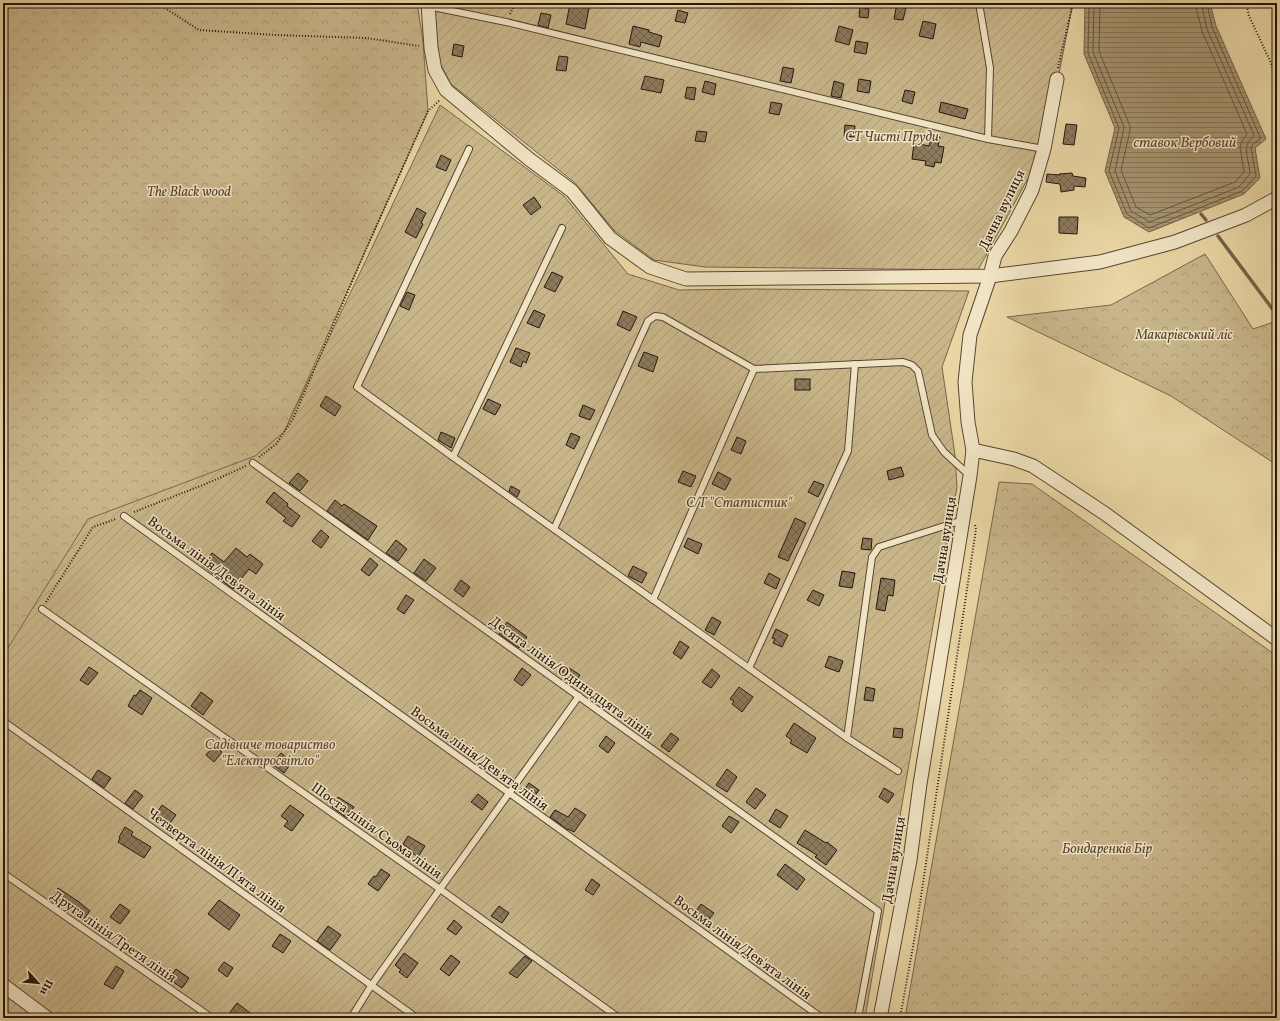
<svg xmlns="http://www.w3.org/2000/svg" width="1280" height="1021" font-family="Vollkorn,serif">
<defs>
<pattern id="forest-crowns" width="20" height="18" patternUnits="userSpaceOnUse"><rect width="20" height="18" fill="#c8b58a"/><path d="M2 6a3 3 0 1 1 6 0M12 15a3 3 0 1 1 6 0" fill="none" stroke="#ac9b76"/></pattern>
<pattern id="garden-furrows" width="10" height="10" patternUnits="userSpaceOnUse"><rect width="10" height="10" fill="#c8b58a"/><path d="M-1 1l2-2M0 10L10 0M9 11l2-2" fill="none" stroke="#ac9b76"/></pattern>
<pattern id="water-rules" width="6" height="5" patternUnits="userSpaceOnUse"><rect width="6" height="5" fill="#a69571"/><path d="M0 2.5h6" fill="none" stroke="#87795b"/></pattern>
<pattern id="building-cross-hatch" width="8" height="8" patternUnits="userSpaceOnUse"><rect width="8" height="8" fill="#8b7a5c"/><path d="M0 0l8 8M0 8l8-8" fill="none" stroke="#71634a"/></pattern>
</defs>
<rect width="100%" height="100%" fill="#e9d6a4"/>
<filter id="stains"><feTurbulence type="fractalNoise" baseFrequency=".005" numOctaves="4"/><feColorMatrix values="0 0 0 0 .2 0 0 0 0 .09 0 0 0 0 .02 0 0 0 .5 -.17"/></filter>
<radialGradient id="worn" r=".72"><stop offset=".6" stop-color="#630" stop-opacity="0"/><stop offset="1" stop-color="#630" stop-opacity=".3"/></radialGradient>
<g fill="url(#forest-crowns)" stroke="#76664c">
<polygon points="3,3 417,3 423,41 428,111 277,448 3,656"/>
<polygon points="1205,254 1253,329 1277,321 1277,465 1171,396 1007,317 1111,305"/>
<polygon points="999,482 1032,484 1277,656 1277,1018 905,1018"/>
</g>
<g fill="url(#garden-furrows)" stroke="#76664c">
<polygon points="431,3 1073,3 1044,149 978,270 705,267 654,260 615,231 574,182 451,84 440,63"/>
<polygon points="440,105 564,196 628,274 679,290 753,289 969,291 942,367 955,455 957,487 865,1018 3,1018 3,656 88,519 255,456 284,432"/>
</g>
<polygon fill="url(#water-rules)" stroke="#726249" points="1085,3 1210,3 1216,26 1266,139 1255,148 1260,178 1244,194 1149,232 1124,217 1105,171 1115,128 1084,54"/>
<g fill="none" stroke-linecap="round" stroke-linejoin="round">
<g stroke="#665640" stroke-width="1">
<polyline points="1089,3 1088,53 1119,128 1109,171 1127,214 1149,228 1242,191 1256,176 1251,148 1253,144 1260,139 1260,137 1212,27 1207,3"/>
<path d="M1094,3L1093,52L1124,127L1115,171L1131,211L1150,222L1239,187L1250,174C1250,167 1245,153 1247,145C1248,141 1252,139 1254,135L1207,29L1201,3"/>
<polyline points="1100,3 1099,51 1130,126 1130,131 1121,170 1136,207 1150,215 1235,182 1244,172 1240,147 1242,141 1247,134 1202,31 1195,3"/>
</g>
<g stroke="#726249" stroke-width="3.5">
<polyline points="1201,214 1206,220"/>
<polyline points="1218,236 1277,315"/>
</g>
</g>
<g fill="url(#building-cross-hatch)" stroke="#25160e">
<polygon points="897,3 907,4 903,20 894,19"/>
<polygon points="570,4 589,8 585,29 566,24"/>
<polygon points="860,7 869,9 868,18 859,17"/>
<polygon points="678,10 688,13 685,23 675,21"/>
<polygon points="541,13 551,15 548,28 538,25"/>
<polygon points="923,21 936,24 933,39 919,36"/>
<polygon points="633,26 649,30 649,32 662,36 659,47 641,42 640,47 629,44"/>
<polygon points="839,26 853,30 849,45 835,41"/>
<polygon points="856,41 868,43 866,54 854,52"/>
<polygon points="454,44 464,46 462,57 452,55"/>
<polygon points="559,56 568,57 566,71 556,70"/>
<polygon points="783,67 794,69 791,83 780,81"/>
<polygon points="645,76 664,80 661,93 641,89"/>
<polygon points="859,79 871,81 869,93 857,91"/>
<polygon points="705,81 716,84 714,95 702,92"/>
<polygon points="834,81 844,84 841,98 831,96"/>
<polygon points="687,87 696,88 694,100 685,98"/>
<polygon points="905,90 915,92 912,104 902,101"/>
<polygon points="771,102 782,104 779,115 769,113"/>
<polygon points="941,102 968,109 965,119 939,112"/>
<polygon points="1066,124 1077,125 1074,145 1063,144"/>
<polygon points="845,125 855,126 854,137 844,136"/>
<polygon points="697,131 707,132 705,142 695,141"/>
<polygon points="932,135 940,137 938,146 944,147 941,163 935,162 934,167 925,165 926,161 912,159 914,143 929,146"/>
<polygon points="441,155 451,160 446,171 436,167"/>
<polygon points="1072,173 1073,176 1086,178 1085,187 1074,186 1074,190 1061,192 1060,184 1046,182 1047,174 1060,175 1059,174"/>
<polygon points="534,197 541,207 531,215 523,205"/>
<polygon points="417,208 426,213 421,223 423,224 416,238 405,232"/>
<polygon points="1059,217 1078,217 1077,234 1059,233"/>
<polygon points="552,272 563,277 555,292 544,287"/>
<polygon points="407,292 415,295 409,310 400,306"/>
<polygon points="534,310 545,315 539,328 527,323"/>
<polygon points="623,311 637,317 630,331 617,325"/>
<polygon points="516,348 530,353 526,363 523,361 521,367 510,362"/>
<polygon points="644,352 658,357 653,372 638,366"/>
<rect x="795" y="379" width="15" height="11"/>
<polygon points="326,396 341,406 335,416 320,406"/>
<polygon points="488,399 501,405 495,415 483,409"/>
<polygon points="583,405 595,410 590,420 579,416"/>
<polygon points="441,432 455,438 451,448 438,440"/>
<polygon points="571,433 580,437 574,449 566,445"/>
<polygon points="737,437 746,441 741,454 731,450"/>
<polygon points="901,467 904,476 889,480 887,471"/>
<polygon points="683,471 696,476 691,487 678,482"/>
<polygon points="718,472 731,479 725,490 712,484"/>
<polygon points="298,473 308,481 300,491 289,483"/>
<polygon points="814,481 824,485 818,497 808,492"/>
<polygon points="511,486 520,491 517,497 509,491"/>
<polygon points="274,492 288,504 287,506 300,516 292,527 283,521 286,518 266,502"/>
<polygon points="335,500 342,506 344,504 377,526 368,540 327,511"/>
<polygon points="795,518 806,523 788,561 778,557"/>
<polygon points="321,530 329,537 321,548 312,541"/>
<polygon points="688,538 702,544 698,554 684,547"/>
<polygon points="863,538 872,539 871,550 861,549"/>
<polygon points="396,540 407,549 398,561 386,553"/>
<polygon points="236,548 247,557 250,554 263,564 256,574 249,569 233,589 202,565 212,553 224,562"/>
<polygon points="370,558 378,565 369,576 361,570"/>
<polygon points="424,559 436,568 426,581 414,573"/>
<polygon points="633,566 647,573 642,583 628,576"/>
<polygon points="842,571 855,573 852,588 839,586"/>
<polygon points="769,573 780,579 776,589 764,583"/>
<polygon points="881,578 895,580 893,596 888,595 885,611 876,609"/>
<polygon points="461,580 470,587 463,597 454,590"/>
<polygon points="813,590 824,595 819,606 807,600"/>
<polygon points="406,595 414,600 404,614 397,609"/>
<polygon points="712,617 721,622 714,635 705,630"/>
<polygon points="507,622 527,637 519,648 499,634"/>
<polygon points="776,629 788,635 782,647 773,643 775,639 772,638"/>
<polygon points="680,641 689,647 681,659 673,653"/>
<polygon points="829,656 843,661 839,672 825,667"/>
<polygon points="566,666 580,675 575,683 561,674"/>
<polygon points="89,667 98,673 88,685 80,680"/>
<polygon points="522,668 531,675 522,686 514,680"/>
<polygon points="712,669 720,676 711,688 702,682"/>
<polygon points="739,687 753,697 742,712 732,704 734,701 730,699"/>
<polygon points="866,687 875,689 873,701 864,700"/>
<polygon points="140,690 152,698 142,715 128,706 134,695 136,696"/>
<polygon points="201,692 213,701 203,715 191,706"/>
<polygon points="794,723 816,738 807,753 790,743 792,740 786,736"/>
<polygon points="894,728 903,729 902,738 893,737"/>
<polygon points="671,733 679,739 669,752 661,746"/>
<polygon points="606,736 615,743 608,753 599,746"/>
<polygon points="214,746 222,752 214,762 206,755"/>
<polygon points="281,753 292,762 284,773 272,764"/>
<polygon points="727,769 737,777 727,792 716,785"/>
<polygon points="98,770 111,778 104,788 92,779"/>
<polygon points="529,783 539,790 531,801 521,794"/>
<polygon points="756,788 766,795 755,809 746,802"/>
<polygon points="884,788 894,794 888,803 879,797"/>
<polygon points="135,790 143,796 133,809 125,803"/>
<polygon points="478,794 488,802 482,810 471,802"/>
<polygon points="338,797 354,807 347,818 332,807"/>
<polygon points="162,805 176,815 167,827 159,821 161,817 156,814"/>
<polygon points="290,805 304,815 292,831 284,826 288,821 281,816"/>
<polygon points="575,808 586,815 574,832 568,829 568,830 550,817 555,810 568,817"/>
<polygon points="776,809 788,816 780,828 769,821"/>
<polygon points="729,816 739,822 731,833 722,826"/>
<polygon points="125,827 133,832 131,835 151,847 144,858 118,842 120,838 119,837"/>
<polygon points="805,830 826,843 827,842 837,850 826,865 815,857 817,855 797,843"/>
<polygon points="408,836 425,846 418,857 409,851 410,849 403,844"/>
<polygon points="785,864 805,879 797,890 777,875"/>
<polygon points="381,869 390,875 378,891 368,884 374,876 376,877"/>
<polygon points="592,879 600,885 593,895 585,890"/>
<polygon points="58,888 79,902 90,911 83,920 63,904 62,906 51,899"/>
<polygon points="219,900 240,915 229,930 208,914"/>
<polygon points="120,904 130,911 120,924 110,917"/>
<polygon points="701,904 714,913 705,924 693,915"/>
<polygon points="499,906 509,913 502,923 491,916"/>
<polygon points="454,920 462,927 456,935 447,929"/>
<polygon points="328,926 341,935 330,950 317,941"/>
<polygon points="280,934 291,941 283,953 272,946"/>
<polygon points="404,953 418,963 407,978 399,972 401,970 395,965"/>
<polygon points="451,955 460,962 449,976 440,969"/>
<polygon points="525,956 532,961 517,978 509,973"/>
<polygon points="224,962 233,968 227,977 218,970"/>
<polygon points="116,966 124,971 113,989 104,984"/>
<polygon points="176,969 189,978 182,988 169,979"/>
<polygon points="237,1003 257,1018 234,1018 229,1014"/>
</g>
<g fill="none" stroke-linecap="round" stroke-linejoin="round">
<g stroke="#564634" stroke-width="8">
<g id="service">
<polyline points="979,3 990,68 988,139"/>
<polyline points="428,6 506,22 988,139 1044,149"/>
<polyline points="469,149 357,387 453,457 847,738 898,771"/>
<polyline points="453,457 562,228"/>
<polyline points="253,463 878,911 858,1018"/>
<polyline points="124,516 822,1018"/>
<polyline points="554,529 648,321 655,316 663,317 754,369 903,362 912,365 918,371 932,435 944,452 969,475"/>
<polyline points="653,600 754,369"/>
<polyline points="42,609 440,889 619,1018"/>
<polyline points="749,668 848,451 855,364"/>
<polyline points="3,721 417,1018"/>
<polyline points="847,738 872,557 879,547 963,520"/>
<polyline points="3,873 212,1018"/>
<polyline points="351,1018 371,986 440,889 579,696"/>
</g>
</g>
<g stroke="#564634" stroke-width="15">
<g id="minor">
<polyline points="428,3 431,48 435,70 446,90 529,159 572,191 610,238 650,267 686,279 990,276 1100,262 1175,242 1246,215 1277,198"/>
<polyline points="973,450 1014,459 1033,466 1104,513 1277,639"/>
<polyline points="3,985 47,1018"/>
<polyline points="880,1018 910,860 920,784 970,476 973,450 968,422 965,382 970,335 990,276 995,256 1011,231 1032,190 1044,149 1057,79"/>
</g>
</g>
<g stroke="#25160e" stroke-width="2" stroke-dasharray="1 2" stroke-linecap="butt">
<polyline points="157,3 199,30 276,35 366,38 419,46"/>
<polyline points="1246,3 1249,16 1271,63 1277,86"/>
<polyline points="510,14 516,3"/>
<polyline points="1058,68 1073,3"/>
<polyline points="259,457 276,444 293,419 367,247 428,111 440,100"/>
<polyline points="134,512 208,483 246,466"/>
<polyline points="46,602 93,527 116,519"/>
<polyline points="900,1018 916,930 976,529 975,525"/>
</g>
<use href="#service" stroke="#f1e4c4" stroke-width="6"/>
<use href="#minor" stroke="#f1e4c4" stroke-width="13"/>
</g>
<g text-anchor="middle" stroke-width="3" stroke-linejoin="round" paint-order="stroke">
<g font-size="14" font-style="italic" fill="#564633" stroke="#f1e4c4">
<text x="892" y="141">СТ Чисті Пруди</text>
<text x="189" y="196">The Black wood</text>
<text x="1184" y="339">Макарівський ліс</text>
<text x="739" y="507">С/Т "Статистик"</text>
<text x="270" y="749">Садівниче товариство<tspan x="270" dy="16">"Електросвітло"</tspan></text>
<text x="1107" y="853">Бондаренків Бір</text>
</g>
<g font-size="14" fill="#25160e" stroke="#f1e4c4">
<text transform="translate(1001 210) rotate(-64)" y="5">Дачна вулиця</text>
<text transform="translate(944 540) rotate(-81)" y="5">Дачна вулиця</text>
<text transform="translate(217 568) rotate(36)" y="5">Восьма лінія/Дев'ята лінія</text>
<text transform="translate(572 677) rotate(36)" y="5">Десята лінія/Одинадцята лінія</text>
<text transform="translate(480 758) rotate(36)" y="5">Восьма лінія/Дев'ята лінія</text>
<text transform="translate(377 830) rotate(35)" y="5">Шоста лінія/Сьома лінія</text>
<text transform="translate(217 860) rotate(36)" y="5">Четверта лінія/П'ята лінія</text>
<text transform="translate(893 860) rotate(-81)" y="5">Дачна вулиця</text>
<text transform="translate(114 936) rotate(35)" y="5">Друга лінія/Третя лінія</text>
<text transform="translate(743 947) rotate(36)" y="5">Восьма лінія/Дев'ята лінія</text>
</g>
<g font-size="15" font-style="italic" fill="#594936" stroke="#f1e4c4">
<text x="1185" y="147">ставок Вербовий</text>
</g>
</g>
<rect width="1280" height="1021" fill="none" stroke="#e9d6a4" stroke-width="16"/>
<rect x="4" y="4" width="1272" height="1013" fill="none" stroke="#25160e" stroke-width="2"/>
<rect x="8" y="8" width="1264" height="1005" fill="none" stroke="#25160e"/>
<g transform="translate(38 983) rotate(117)" stroke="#f1e4c4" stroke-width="3" paint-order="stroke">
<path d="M0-3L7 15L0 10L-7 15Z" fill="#25160e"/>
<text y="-6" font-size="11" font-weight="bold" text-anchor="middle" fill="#25160e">Пн</text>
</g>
<rect width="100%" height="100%" filter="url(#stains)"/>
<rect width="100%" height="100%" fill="url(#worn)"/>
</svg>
